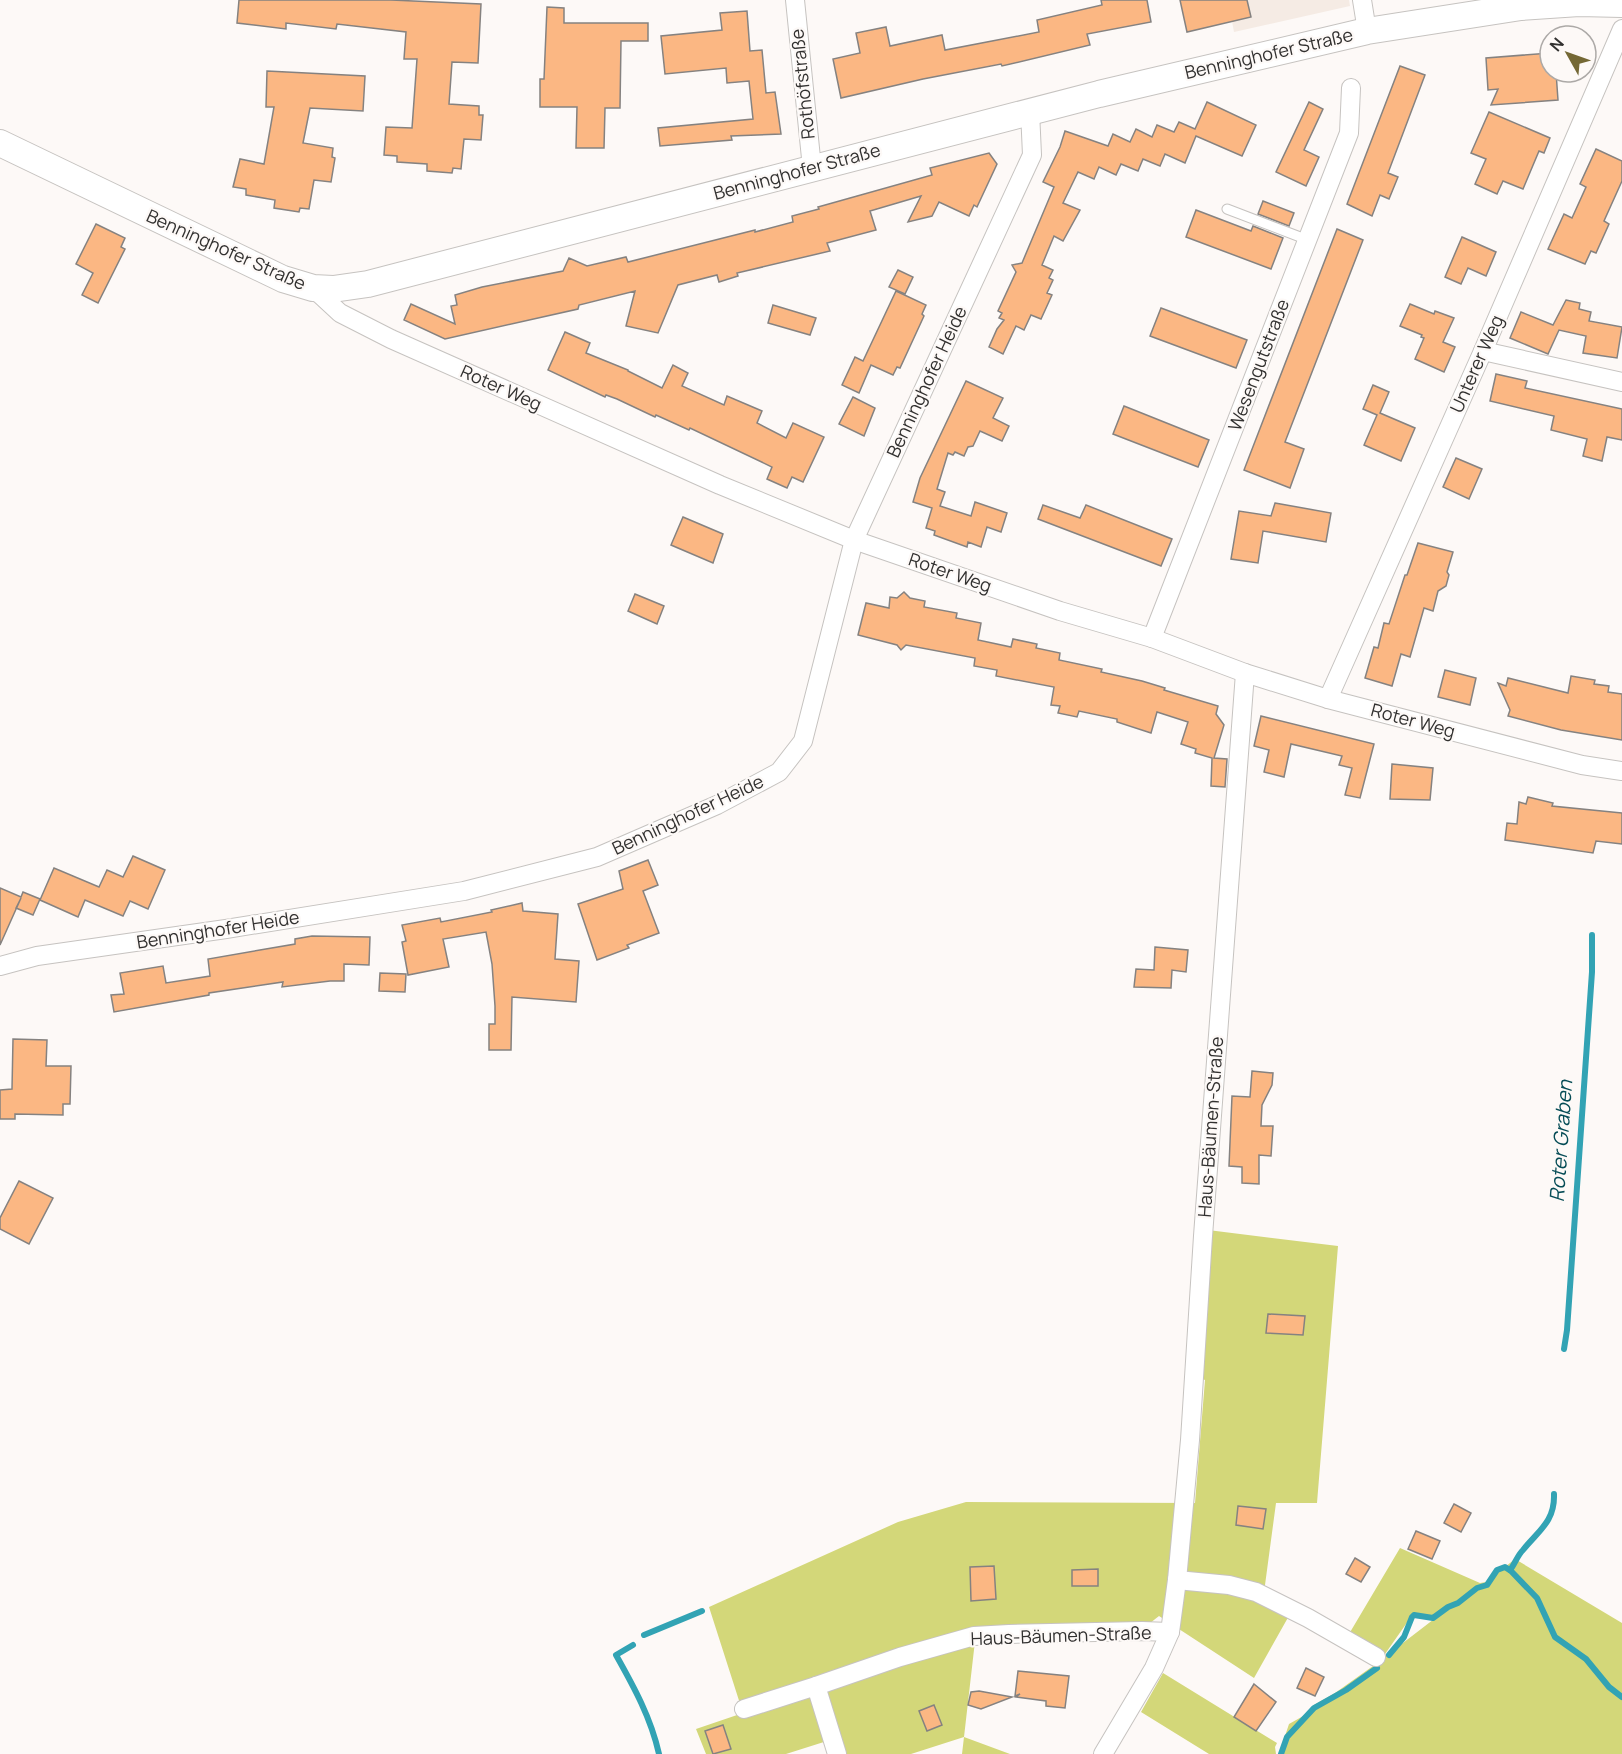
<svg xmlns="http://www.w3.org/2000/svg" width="1622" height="1754" font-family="Manrope,sans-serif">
<rect width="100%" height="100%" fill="#fdf9f7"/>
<polygon fill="#f5ebe4" points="1228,0 1349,0 1350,6 1234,32"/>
<g fill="#d3d779">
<polygon points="1208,1230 1338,1246 1317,1503 1276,1503 1265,1585 1261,1597 1290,1614 1254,1678 1159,1616 1145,1627 975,1641 964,1737 1010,1754 962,1754 964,1737 911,1754 841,1754 827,1741 786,1754 706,1754 696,1729 743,1713 709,1607 898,1522 966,1502 1195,1503 1205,1380 1197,1377"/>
<polygon points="1400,1548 1480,1583 1486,1582 1515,1559 1622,1623 1622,1754 1279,1754 1289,1724 1305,1715 1314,1705 1335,1693 1373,1666 1451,1606 1429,1617 1413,1614 1385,1654 1349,1634"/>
<polygon points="1163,1673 1277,1743 1275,1747 1276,1754 1209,1754 1141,1712"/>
</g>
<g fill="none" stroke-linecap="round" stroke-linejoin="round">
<g stroke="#32a3b4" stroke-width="6">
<polyline points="1564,1349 1567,1330 1592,972 1592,935"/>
<path d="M1510,1570C1515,1564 1517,1556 1523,1550C1538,1531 1555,1522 1554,1494"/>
<polyline points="644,1635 702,1611"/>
<path d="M633,1645L616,1655C634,1687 651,1718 659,1754"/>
<polyline points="1389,1655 1404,1637 1412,1617 1414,1615 1433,1618 1448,1607 1458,1603 1477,1588 1487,1585 1497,1570 1505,1567 1511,1571 1537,1598 1555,1637 1586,1659 1609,1687 1622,1697"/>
<polyline points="1281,1754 1287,1737 1314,1708 1346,1690 1377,1668"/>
</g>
</g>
<g fill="#fbb783" stroke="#858280" stroke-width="1.5">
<polygon points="239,0 391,0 481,4 478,63 452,62 449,104 479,106 479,115 483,115 481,140 464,139 461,169 453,168 452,173 427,171 427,164 397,162 397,156 384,155 386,127 412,128 417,59 404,59 406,32 337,24 336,29 286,23 286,29 237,23"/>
<polygon points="1101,0 1147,0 1151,22 1087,34 1090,45 1002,66 1001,64 923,79 841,98 833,59 860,53 856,33 886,27 890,46 942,35 945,50 1039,32 1037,20 1102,5"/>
<polygon points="1180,0 1247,0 1251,17 1187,32"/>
<polygon points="547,7 564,8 564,23 648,23 648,41 621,41 620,108 605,108 604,148 576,148 577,107 540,107 540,79 544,79"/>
<polygon points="747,11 750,51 762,50 766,93 775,92 781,134 731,136 732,140 660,146 658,128 753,119 749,81 727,83 726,68 665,74 661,36 722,30 720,13"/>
<polygon points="1550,53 1550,72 1556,72 1558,100 1491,105 1498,89 1488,90 1486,58"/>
<polygon points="1400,66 1425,75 1388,173 1398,177 1389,199 1380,195 1372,216 1347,204"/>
<polygon points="267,71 365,76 363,111 310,108 303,143 333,148 332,157 335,158 331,182 314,180 309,209 300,208 299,212 274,208 275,200 246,195 246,189 233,187 240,159 264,164 274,107 266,107"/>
<polygon points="1207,102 1256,125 1242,156 1196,136 1185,163 1165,154 1160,166 1143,159 1138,171 1121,164 1116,175 1099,167 1094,179 1078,172 1063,203 1080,210 1063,241 1054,236 1042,265 1053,270 1049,278 1053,280 1047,293 1052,295 1041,319 1031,315 1024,330 1016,326 1003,354 989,347 997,329 1004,320 999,318 1002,313 998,311 1016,272 1012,265 1022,263 1054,187 1043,182 1060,147 1065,131 1108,146 1113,134 1130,142 1136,129 1152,137 1157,125 1174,132 1179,122 1195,129"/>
<polygon points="1309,102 1323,109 1304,150 1319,157 1306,186 1276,172"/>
<polygon points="1489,112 1550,138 1544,153 1539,151 1523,189 1503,181 1497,194 1475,184 1486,159 1471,153"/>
<polygon points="1596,149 1622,161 1622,181 1604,221 1609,224 1596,253 1591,251 1585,264 1548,249 1564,214 1572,218 1586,187 1580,184"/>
<polygon points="989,153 997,164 977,207 974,205 969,216 939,202 932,216 908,222 921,196 870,211 876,230 827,243 830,251 737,273 738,276 719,282 717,275 678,285 658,333 626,326 635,291 579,305 578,309 445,339 404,320 411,304 455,324 451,306 457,305 455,295 482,287 563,271 569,258 587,266 626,257 628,262 755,230 755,232 793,222 792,216 819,209 818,207 932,175 930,168"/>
<polygon points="1263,201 1294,213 1289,226 1258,214"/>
<polygon points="1196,210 1251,231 1253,226 1283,238 1271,269 1186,237"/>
<polygon points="96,224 125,238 121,247 125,249 98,303 82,295 93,273 76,264"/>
<polygon points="1337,229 1363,240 1285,442 1304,449 1290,488 1244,470"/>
<polygon points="1462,237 1496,252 1486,276 1468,268 1461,284 1445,277"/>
<polygon points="898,270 913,277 905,294 889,287"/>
<polygon points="896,291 926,305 922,314 924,316 900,368 897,367 893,375 871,365 859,393 842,385 855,357 863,361"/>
<polygon points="1566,300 1580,303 1579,309 1591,312 1589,321 1622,327 1617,358 1583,353 1586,336 1559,330 1548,354 1510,338 1521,312 1553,325"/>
<polygon points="1410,304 1434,314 1435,311 1454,318 1443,342 1455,347 1444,372 1415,359 1424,338 1421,337 1422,335 1400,326"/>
<polygon points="773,305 816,318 810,335 768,323"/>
<polygon points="1161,308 1247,340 1236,368 1150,336"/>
<polygon points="565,332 590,343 586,353 628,370 628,371 662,388 673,365 688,373 682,386 724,405 727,396 762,411 757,423 786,438 793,423 824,437 803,482 792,477 787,488 767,479 772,467 690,428 689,430 656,415 655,417 617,399 606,395 605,397 548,370"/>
<polygon points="1496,374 1527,381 1525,388 1622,409 1622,440 1607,437 1602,461 1583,456 1587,439 1551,430 1554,416 1490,401"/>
<polygon points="966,381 1003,398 993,418 1009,426 1002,441 980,431 973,446 968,447 964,456 955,452 953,455 948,453 937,489 945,492 940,506 971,516 975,502 1007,513 1001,532 987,527 981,547 968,542 967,547 934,535 935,531 926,528 932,508 913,502 920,478"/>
<polygon points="1373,385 1389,392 1380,413 1415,428 1401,461 1364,445 1377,415 1363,409"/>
<polygon points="853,397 875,408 864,436 839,424"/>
<polygon points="1124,406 1209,440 1198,467 1113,434"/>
<polygon points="1456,458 1482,469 1469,499 1443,487"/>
<polygon points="1275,503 1331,513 1326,542 1263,531 1258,563 1231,559 1239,511 1271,516"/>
<polygon points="1043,505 1080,518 1086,505 1172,539 1161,566 1038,519"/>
<polygon points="683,517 723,534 713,563 671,545"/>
<polygon points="1418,543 1453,552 1447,572 1449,575 1446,586 1438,591 1433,611 1424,608 1410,657 1401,654 1392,686 1365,678 1374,647 1378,648 1384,623 1389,624 1405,575 1407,575"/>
<polygon points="904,592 910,598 925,601 924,607 957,613 956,618 981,623 978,640 1011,647 1013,639 1037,644 1036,648 1060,653 1059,660 1102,669 1101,672 1142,681 1165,688 1164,690 1218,706 1216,714 1224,725 1214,758 1227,759 1225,787 1211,786 1212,758 1195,753 1196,749 1181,744 1188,722 1157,712 1151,733 1117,722 1117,719 1079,711 1077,717 1058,713 1060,706 1051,705 1054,687 996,676 997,670 974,666 975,658 906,645 901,650 897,645 858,635 866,603 889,608 890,597 897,598"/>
<polygon points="635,594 664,606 657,624 628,611"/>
<polygon points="1445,670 1476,678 1470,705 1438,697"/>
<polygon points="1571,676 1595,680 1594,684 1609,686 1608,692 1622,694 1622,740 1561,730 1508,716 1510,710 1498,683 1506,686 1508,678 1568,693"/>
<polygon points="1261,716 1374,744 1360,798 1345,795 1352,768 1339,765 1342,756 1291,744 1284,777 1264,772 1269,750 1254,746"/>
<polygon points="1392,764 1433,768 1430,800 1390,799"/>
<polygon points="1528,797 1553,803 1552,806 1622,813 1622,844 1596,841 1593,853 1505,840 1507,823 1517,824 1519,802 1526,804"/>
<polygon points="133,856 165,870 148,909 130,901 123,916 85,900 78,917 40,900 54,868 99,887 107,870 123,877"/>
<polygon points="648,860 658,885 643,891 659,933 627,945 629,948 597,960 578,904 623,889 619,871"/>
<polygon points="0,888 21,897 23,892 40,899 33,915 16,908 21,898 0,945"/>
<polygon points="522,903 523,911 558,914 555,959 579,961 576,1002 512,997 511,1050 489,1050 489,1024 495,1024 495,1006 492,964 486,932 443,939 449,967 408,975 402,942 406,941 402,925 440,918 441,922 492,912 491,910"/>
<polygon points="312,936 370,937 369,965 344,964 344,981 330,981 282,987 283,982 209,993 209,995 114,1012 111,995 124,994 120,973 163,966 166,983 210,976 208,959 295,944 295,939"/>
<polygon points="1155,947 1188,950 1186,972 1172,970 1171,988 1134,987 1136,969 1154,970"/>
<polygon points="380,973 406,974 405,992 379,991"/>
<polygon points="13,1039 47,1040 46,1066 71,1066 70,1104 63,1104 63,1115 15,1114 15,1119 0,1119 0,1090 12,1089"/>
<polygon points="1252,1071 1273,1073 1272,1085 1262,1105 1261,1126 1273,1126 1271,1156 1259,1155 1259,1184 1242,1183 1242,1167 1229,1166 1232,1096 1250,1097"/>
<polygon points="19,1181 53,1198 29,1244 0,1229 0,1218"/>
<polygon points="1268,1314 1305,1316 1303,1335 1266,1333"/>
<polygon points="1454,1504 1471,1513 1461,1532 1444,1523"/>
<polygon points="1238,1506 1266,1509 1263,1529 1236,1525"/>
<polygon points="1416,1531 1440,1541 1432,1559 1408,1549"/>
<polygon points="1355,1558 1370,1567 1361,1582 1346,1574"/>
<polygon points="994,1566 996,1599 971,1601 970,1567"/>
<polygon points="1098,1569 1098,1586 1072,1586 1072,1570"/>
<polygon points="1306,1668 1324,1677 1315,1696 1297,1688"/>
<polygon points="1018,1671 1069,1676 1065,1708 1046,1706 1046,1701 1016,1697 1020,1694 1015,1696"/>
<polygon points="1254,1684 1276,1702 1256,1731 1234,1717"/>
<polygon points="979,1691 1012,1697 981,1709 968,1705 971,1692"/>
<polygon points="934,1705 942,1725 927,1731 919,1711"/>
<polygon points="723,1725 731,1749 713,1754 705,1731"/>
</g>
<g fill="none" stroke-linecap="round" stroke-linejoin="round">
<g stroke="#c6c3c0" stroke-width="11">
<polyline id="lane" points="1227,209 1308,240"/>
</g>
<g stroke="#c6c3c0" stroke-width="20">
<g id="street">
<polyline points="795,0 812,168"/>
<polyline points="1362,0 1367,31"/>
<polyline points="313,288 340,313 391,339 720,485 854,540 1060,611 1152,638 1245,673 1328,699 1582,765 1622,771"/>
<polyline points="1483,351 1622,382"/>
<polyline points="1152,638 1349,133 1351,88"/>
<polyline points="1328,699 1483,351 1622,29"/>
<polyline points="0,966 37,956 226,929 464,891 597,857 717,805 779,772 803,741 854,540 1032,155 1030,111"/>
<polyline points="1177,1580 1229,1585 1256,1592 1308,1618 1376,1657"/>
<polyline points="744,1709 816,1686"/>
<polyline points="837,1754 816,1686 900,1657 974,1636 1009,1634 1142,1631 1170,1632"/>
<polyline points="1103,1754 1154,1668 1170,1632 1177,1580 1190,1440 1203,1236 1245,673"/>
</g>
</g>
<g stroke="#c6c3c0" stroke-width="28">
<polyline id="secondary" points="0,143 283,279 313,288 333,289 368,284 1099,94 1367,31 1521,7 1579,3 1622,4"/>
</g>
<use href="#lane" stroke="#fff" stroke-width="9"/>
<use href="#street" stroke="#fff" stroke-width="18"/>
<use href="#secondary" stroke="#fff" stroke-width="26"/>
</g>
<g text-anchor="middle" stroke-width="4.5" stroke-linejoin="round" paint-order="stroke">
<g font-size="18" fill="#323130" stroke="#fdf9f7">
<text transform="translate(1269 54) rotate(-13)" y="6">Benninghofer Straße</text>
<text transform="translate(803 84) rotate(-96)" y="6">Rothöfstraße</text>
<text transform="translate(797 172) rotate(-15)" y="6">Benninghofer Straße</text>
<text transform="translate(226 250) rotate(24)" y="6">Benninghofer Straße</text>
<text transform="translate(1477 364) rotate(-66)" y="6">Unterer Weg</text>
<text transform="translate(1259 365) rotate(-69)" y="6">Wesengutstraße</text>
<text transform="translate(927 382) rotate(-65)" y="6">Benninghofer Heide</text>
<text transform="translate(501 388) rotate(24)" y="6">Roter Weg</text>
<text transform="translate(950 573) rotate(19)" y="6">Roter Weg</text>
<text transform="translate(1413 721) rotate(15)" y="6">Roter Weg</text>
<text transform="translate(688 815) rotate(-25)" y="6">Benninghofer Heide</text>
<text transform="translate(218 930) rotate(-9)" y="6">Benninghofer Heide</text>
<text transform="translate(1211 1127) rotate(-86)" y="6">Haus-Bäumen-Straße</text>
<text transform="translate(1061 1636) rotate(-2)" y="6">Haus-Bäumen-Straße</text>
</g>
<g font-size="20" font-style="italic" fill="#064c56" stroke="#fdf9f7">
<text transform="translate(1561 1141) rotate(-86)" y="7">Roter Graben</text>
</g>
</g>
<g transform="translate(1568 54) rotate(310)"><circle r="28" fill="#fdf9f7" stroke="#aca9a7" stroke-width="1.5"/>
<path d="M0-4.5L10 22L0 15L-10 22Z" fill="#746835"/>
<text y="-9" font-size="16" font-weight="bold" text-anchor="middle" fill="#323130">N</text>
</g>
</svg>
